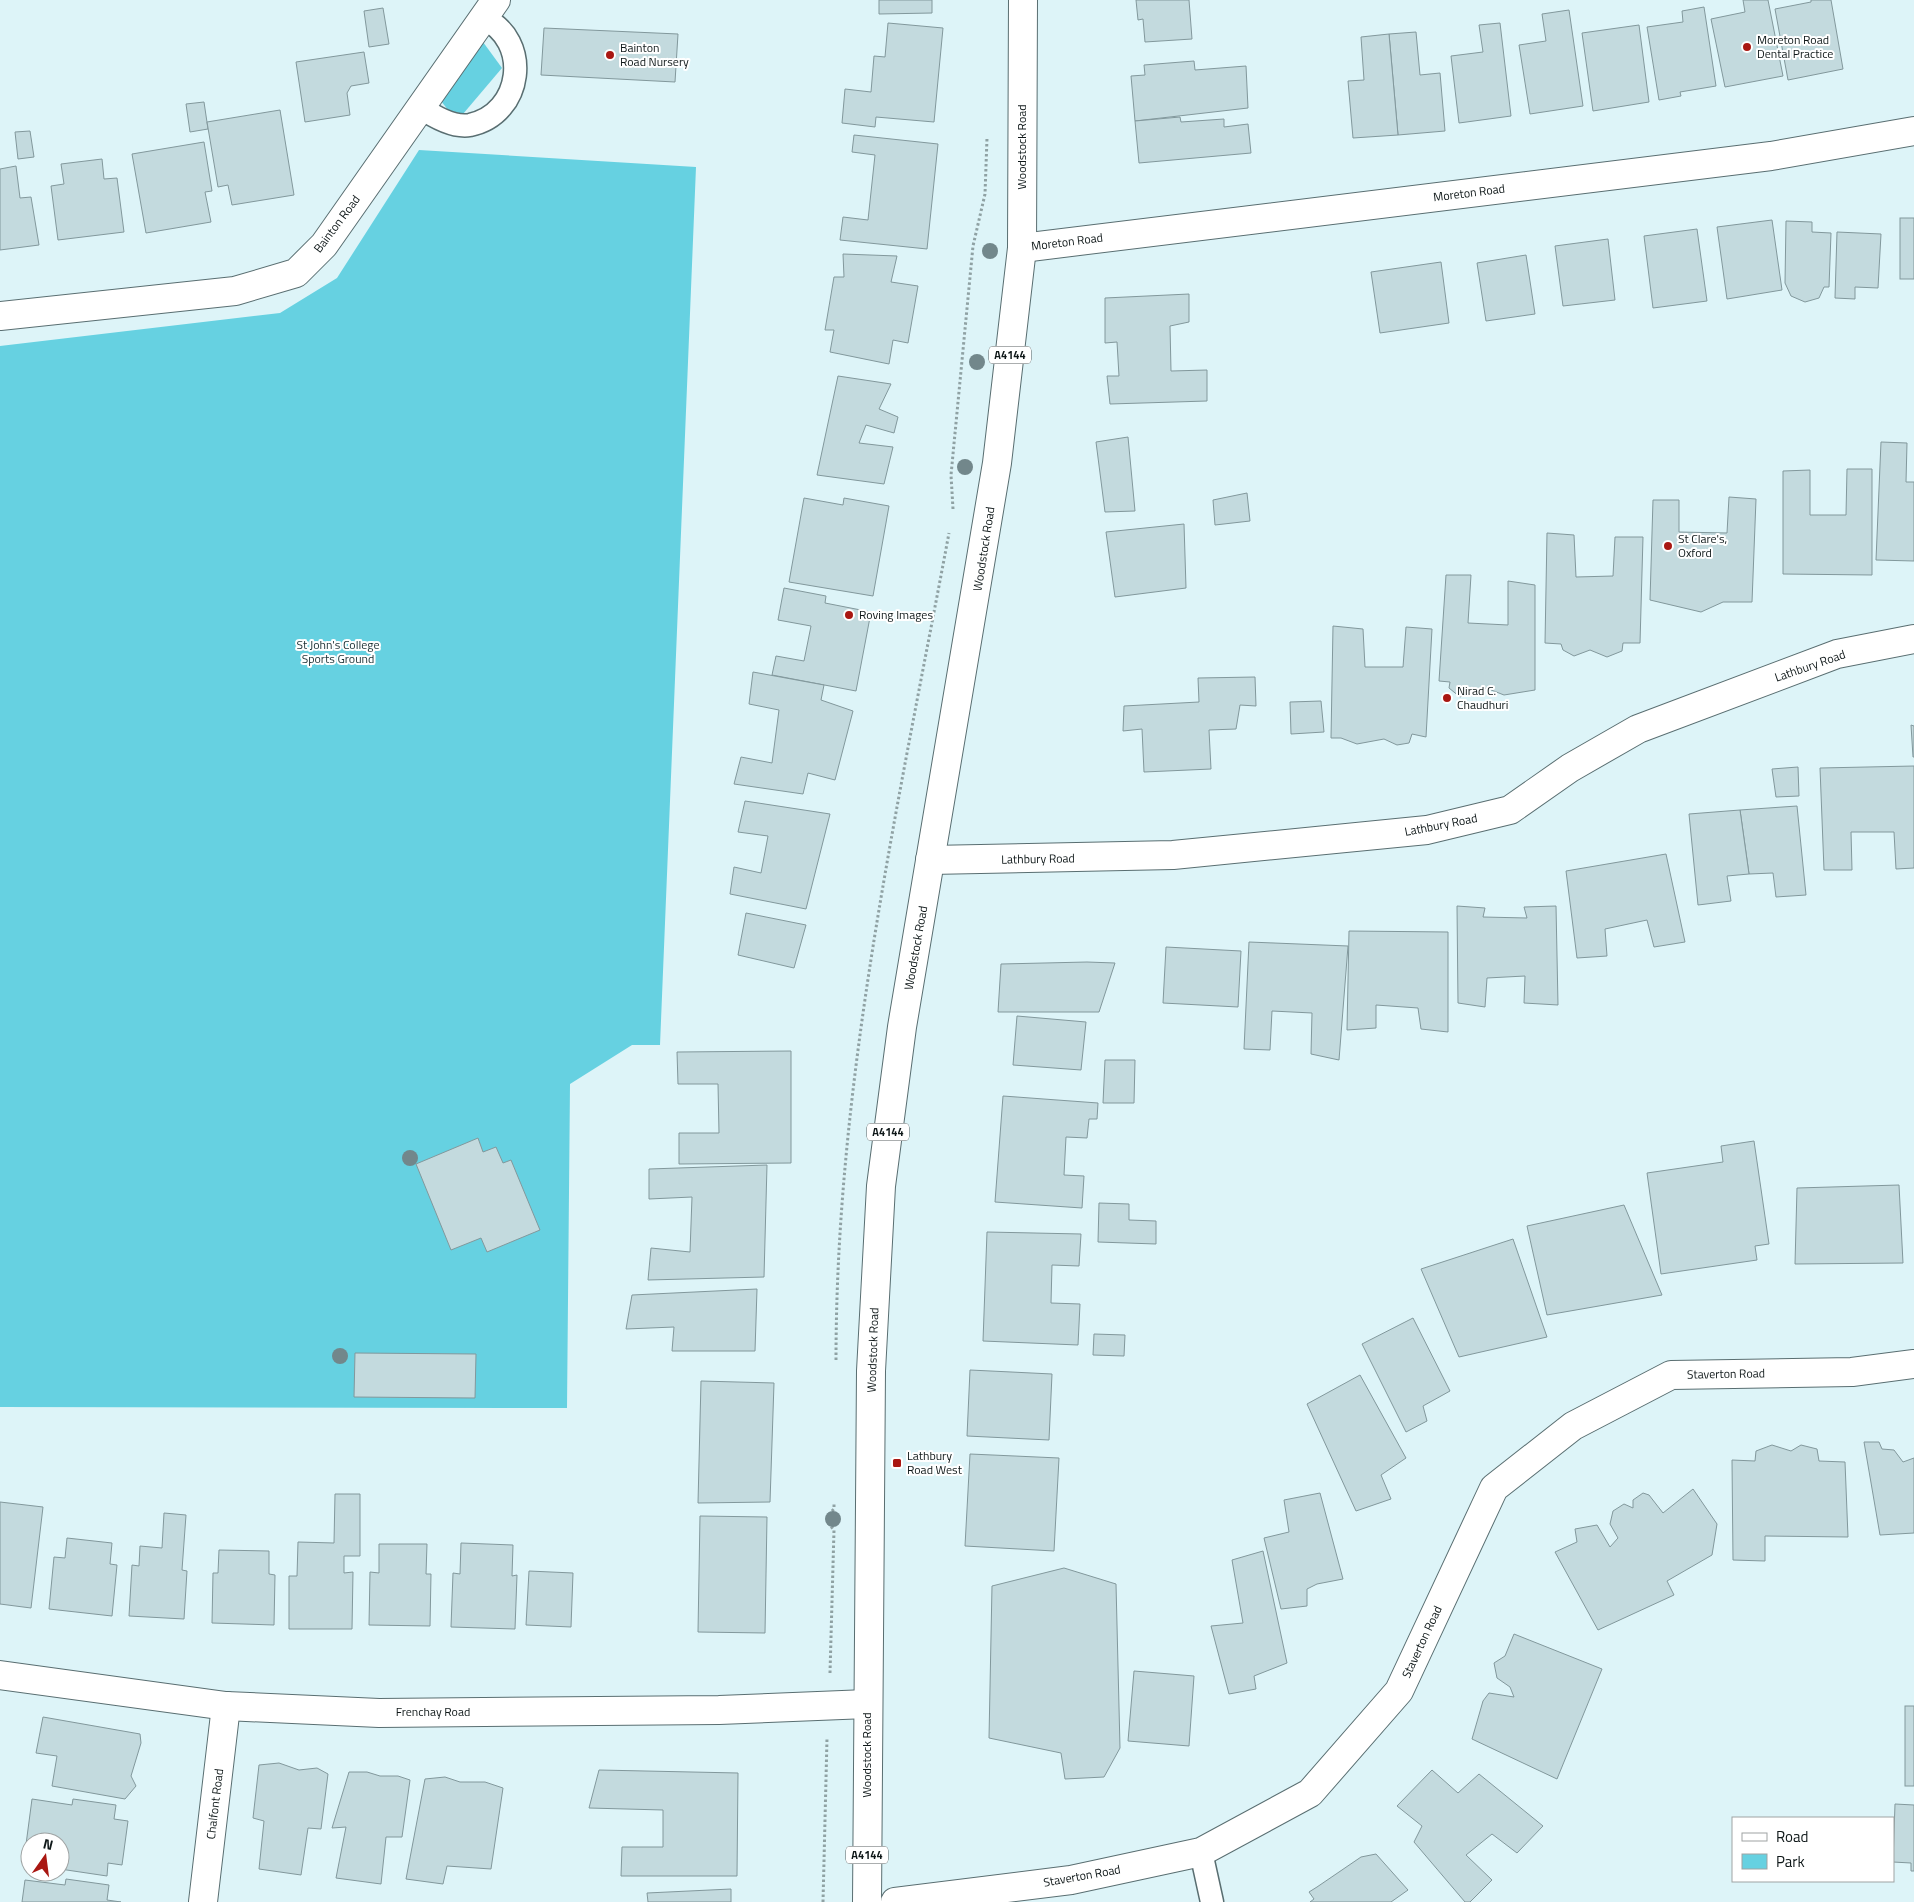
<svg xmlns="http://www.w3.org/2000/svg" width="1914" height="1902" font-family="'Titillium Web',sans-serif">
<rect width="100%" height="100%" fill="#ddf4f8"/>
<g fill="#66d1e1">
<polygon points="483,42 502,68 463,114 448,110 441,101"/>
<polygon points="419,150 696,167 660,1045 632,1045 570,1084 567,1408 0,1407 0,346 280,313 337,278"/>
</g>
<g fill="#c3dade" stroke="#82989c">
<polygon points="879,0 932,0 932,13 879,14"/>
<polygon points="1136,0 1189,0 1192,39 1145,42 1143,19 1138,20"/>
<polygon points="1743,0 1768,0 1783,76 1725,87 1711,19 1745,12"/>
<polygon points="1811,0 1831,0 1843,69 1788,80 1775,9 1811,2"/>
<polygon points="1704,7 1716,86 1680,92 1681,96 1659,100 1647,27 1683,22 1682,11"/>
<polygon points="383,8 389,44 369,47 364,11"/>
<polygon points="1569,10 1583,106 1530,114 1519,45 1546,41 1542,14"/>
<polygon points="888,23 943,28 934,122 876,117 875,127 842,123 845,89 871,92 874,56 885,57"/>
<polygon points="1500,23 1511,116 1459,123 1451,56 1483,52 1479,25"/>
<polygon points="1639,25 1649,102 1593,111 1582,33"/>
<polygon points="544,28 678,34 675,82 541,75"/>
<polygon points="1416,32 1420,75 1440,73 1445,131 1398,135 1389,34"/>
<polygon points="1389,34 1398,135 1353,138 1348,81 1364,80 1361,37"/>
<polygon points="364,52 369,83 351,86 347,93 350,115 305,122 296,62"/>
<polygon points="1194,61 1195,70 1246,66 1248,108 1135,121 1131,76 1145,75 1144,65"/>
<polygon points="204,102 208,129 190,132 186,104"/>
<polygon points="280,110 294,195 232,205 228,185 218,187 207,122"/>
<polygon points="1180,117 1181,122 1224,119 1224,127 1248,124 1251,153 1139,163 1135,121"/>
<polygon points="30,131 34,157 18,159 15,132"/>
<polygon points="854,135 938,144 927,249 840,240 843,217 868,220 875,155 852,152"/>
<polygon points="204,142 212,191 205,192 211,222 146,233 132,154"/>
<polygon points="102,159 104,179 117,178 124,232 58,240 51,186 64,184 61,164"/>
<polygon points="16,166 20,198 31,197 39,245 0,250 0,169"/>
<rect x="1900" y="218" width="14" height="61"/>
<polygon points="1772,220 1782,290 1727,299 1717,227"/>
<polygon points="1786,221 1812,222 1812,232 1831,233 1829,287 1824,287 1819,298 1805,302 1791,296 1785,283"/>
<polygon points="1697,229 1707,301 1653,308 1644,236"/>
<polygon points="1837,232 1881,234 1878,288 1855,287 1855,299 1835,298"/>
<polygon points="1608,239 1615,300 1563,306 1555,246"/>
<polygon points="843,254 897,256 891,282 918,286 908,343 893,340 889,364 830,352 834,330 825,330 834,277 844,277"/>
<polygon points="1526,255 1535,314 1486,321 1477,263"/>
<polygon points="1441,262 1449,323 1380,333 1371,272"/>
<polygon points="1189,294 1189,322 1170,326 1171,371 1207,370 1207,401 1110,404 1107,376 1119,376 1117,342 1105,343 1105,298"/>
<polygon points="838,376 891,384 879,409 898,417 894,433 866,425 859,443 893,447 884,484 817,475"/>
<polygon points="1128,437 1135,511 1105,512 1096,442"/>
<polygon points="1881,442 1907,443 1906,482 1914,482 1914,561 1876,560"/>
<polygon points="1847,469 1872,469 1872,575 1783,574 1783,471 1810,470 1810,515 1846,515"/>
<polygon points="1247,493 1250,521 1215,525 1213,500"/>
<polygon points="1729,497 1756,499 1752,602 1723,602 1701,612 1650,600 1653,500 1679,500 1679,532 1727,533"/>
<polygon points="804,498 843,505 844,498 889,506 873,596 789,582"/>
<polygon points="1184,524 1186,588 1115,597 1106,532"/>
<polygon points="1547,533 1574,535 1576,577 1613,576 1615,537 1643,537 1640,643 1623,643 1622,651 1607,657 1590,650 1574,656 1563,650 1561,644 1545,643"/>
<polygon points="1446,575 1471,575 1468,623 1508,625 1508,581 1535,585 1535,690 1504,695 1486,688 1460,697 1449,688 1450,682 1439,681"/>
<polygon points="784,588 826,596 825,603 871,612 856,691 772,675 776,656 804,661 811,626 778,620"/>
<polygon points="1333,626 1363,629 1365,667 1403,667 1406,627 1432,629 1426,737 1412,734 1409,743 1397,745 1384,739 1357,744 1341,738 1331,738"/>
<polygon points="753,672 824,685 821,700 853,711 835,780 808,773 803,794 734,784 741,757 772,763 779,710 749,704"/>
<polygon points="1255,677 1256,706 1240,705 1236,729 1209,730 1211,769 1144,772 1142,729 1123,731 1124,706 1199,702 1198,678"/>
<polygon points="1321,701 1324,732 1291,734 1290,702"/>
<polygon points="1911,725 1914,726 1914,757 1913,757"/>
<polygon points="1914,766 1914,868 1896,869 1894,832 1851,832 1852,870 1824,870 1820,768"/>
<polygon points="1798,767 1799,796 1776,797 1772,769"/>
<polygon points="745,801 830,814 806,909 730,894 734,867 761,873 768,836 738,832"/>
<polygon points="1797,806 1806,895 1776,897 1773,873 1749,874 1740,810"/>
<polygon points="1740,810 1749,874 1727,876 1731,901 1698,905 1689,814"/>
<polygon points="1666,854 1685,942 1654,947 1647,920 1605,929 1607,956 1577,958 1566,871"/>
<polygon points="1457,906 1485,908 1483,917 1527,918 1524,907 1556,906 1558,1005 1524,1003 1525,976 1487,978 1485,1007 1458,1003"/>
<polygon points="746,913 806,925 794,968 738,955"/>
<polygon points="1349,931 1448,932 1448,1032 1421,1029 1418,1008 1376,1005 1376,1028 1347,1030"/>
<polygon points="1249,942 1348,946 1339,1060 1311,1054 1312,1013 1272,1011 1270,1050 1244,1049"/>
<polygon points="1166,947 1241,951 1238,1007 1163,1003"/>
<polygon points="1087,962 1115,963 1099,1012 998,1012 1001,964"/>
<polygon points="1017,1016 1086,1022 1081,1070 1013,1065"/>
<polygon points="791,1051 791,1163 679,1164 679,1133 719,1133 718,1084 678,1084 677,1052"/>
<polygon points="1105,1060 1135,1060 1134,1103 1103,1103"/>
<polygon points="1003,1096 1098,1103 1097,1119 1089,1119 1087,1138 1066,1137 1064,1175 1084,1176 1082,1208 995,1202"/>
<polygon points="478,1138 483,1152 496,1147 503,1163 511,1160 540,1230 487,1252 481,1238 451,1250 416,1164"/>
<polygon points="1754,1141 1769,1244 1755,1246 1757,1260 1661,1274 1647,1173 1723,1162 1721,1146"/>
<polygon points="767,1165 764,1277 648,1280 651,1248 690,1252 692,1197 649,1199 649,1169"/>
<polygon points="1899,1185 1903,1263 1795,1264 1797,1188"/>
<polygon points="1099,1203 1129,1204 1129,1220 1156,1221 1156,1244 1098,1242"/>
<polygon points="1624,1205 1662,1295 1547,1315 1527,1226"/>
<polygon points="987,1232 1081,1234 1079,1266 1052,1265 1051,1303 1080,1304 1078,1345 983,1341"/>
<polygon points="1513,1239 1547,1337 1459,1357 1421,1269"/>
<polygon points="757,1289 755,1351 672,1351 674,1327 626,1329 632,1295"/>
<polygon points="1413,1318 1450,1391 1423,1406 1427,1421 1406,1432 1362,1344"/>
<polygon points="1094,1334 1125,1335 1124,1356 1093,1355"/>
<polygon points="355,1353 476,1354 475,1398 354,1397"/>
<polygon points="970,1370 1052,1374 1049,1440 967,1436"/>
<polygon points="1360,1375 1406,1458 1381,1475 1391,1499 1356,1511 1307,1404"/>
<polygon points="701,1381 774,1383 770,1502 698,1503"/>
<polygon points="1864,1442 1879,1442 1882,1449 1894,1450 1903,1462 1914,1458 1914,1533 1880,1535"/>
<polygon points="1772,1445 1791,1451 1801,1445 1817,1449 1819,1461 1845,1462 1848,1537 1765,1536 1765,1561 1733,1560 1732,1460 1755,1461 1756,1451"/>
<polygon points="970,1454 1059,1458 1054,1551 965,1546"/>
<polygon points="1693,1489 1717,1524 1712,1555 1667,1581 1674,1595 1598,1630 1555,1552 1577,1542 1575,1529 1597,1525 1610,1547 1618,1538 1610,1524 1613,1511 1624,1504 1633,1508 1633,1500 1643,1493 1649,1495 1663,1513"/>
<polygon points="1320,1493 1343,1579 1317,1584 1307,1589 1307,1606 1281,1609 1264,1538 1289,1532 1284,1500"/>
<polygon points="335,1494 360,1494 360,1556 344,1556 344,1573 353,1572 352,1629 289,1629 289,1576 297,1576 298,1542 334,1543"/>
<polygon points="0,1502 43,1507 31,1608 0,1604"/>
<polygon points="164,1513 186,1515 182,1570 187,1571 184,1619 129,1616 132,1565 139,1566 140,1546 162,1548"/>
<polygon points="700,1516 767,1517 765,1633 698,1632"/>
<polygon points="67,1538 112,1543 110,1564 117,1565 112,1616 49,1609 54,1557 65,1558"/>
<polygon points="461,1543 513,1545 512,1576 517,1575 515,1629 451,1627 453,1573 460,1574"/>
<polygon points="379,1544 427,1544 426,1574 431,1574 430,1626 369,1625 370,1572 379,1573"/>
<polygon points="219,1550 269,1551 269,1574 275,1575 274,1625 212,1623 213,1573 218,1573"/>
<polygon points="1263,1551 1287,1663 1254,1676 1256,1689 1229,1694 1211,1626 1243,1623 1232,1560"/>
<polygon points="1064,1568 1116,1584 1120,1748 1104,1777 1065,1779 1061,1753 989,1738 992,1586"/>
<polygon points="529,1571 573,1573 571,1627 526,1625"/>
<polygon points="1514,1634 1602,1669 1557,1779 1472,1739 1483,1701 1489,1693 1514,1697 1510,1687 1497,1678 1494,1663 1505,1656"/>
<polygon points="1134,1671 1194,1676 1189,1746 1128,1741"/>
<rect x="1905" y="1706" width="9" height="80"/>
<polygon points="43,1717 140,1734 141,1743 131,1776 136,1786 125,1799 52,1786 57,1756 36,1753"/>
<polygon points="279,1763 299,1770 317,1768 328,1774 321,1829 308,1828 301,1875 259,1869 264,1821 253,1818 259,1765"/>
<polygon points="599,1770 738,1773 737,1876 621,1876 622,1847 663,1847 663,1810 589,1808"/>
<polygon points="1432,1770 1458,1793 1479,1774 1543,1826 1517,1853 1492,1834 1466,1855 1492,1880 1470,1902 1465,1902 1414,1842 1422,1826 1397,1806"/>
<polygon points="349,1772 367,1772 380,1776 398,1776 410,1780 402,1837 386,1837 381,1884 336,1878 346,1827 332,1828"/>
<polygon points="445,1777 460,1782 485,1782 503,1788 491,1869 447,1866 443,1884 406,1879 425,1779"/>
<polygon points="32,1799 72,1805 73,1799 116,1805 114,1819 128,1821 122,1865 108,1863 107,1876 60,1869 60,1842 30,1842 30,1853 25,1852"/>
<polygon points="1895,1804 1914,1805 1914,1871 1911,1871 1911,1863 1893,1862"/>
<polygon points="1376,1854 1408,1890 1391,1902 1310,1902 1314,1899 1309,1892 1317,1887 1361,1857"/>
<polygon points="66,1879 109,1885 107,1900 121,1902 22,1902 25,1880 65,1885"/>
<polygon points="731,1889 731,1902 648,1902 647,1893"/>
</g>
<g fill="none" stroke-linecap="round" stroke-linejoin="round">
<g stroke="#596e71" stroke-width="25">
<g id="lane">
<path d="M420,107C433,116 453,128 470,125C523,114 532,40 483,18"/>
<polyline points="1201,1852 1212,1902"/>
</g>
</g>
<g stroke="#596e71" stroke-width="30">
<g id="street">
<polyline points="0,316 235,291 296,273 324,245 496,0"/>
<polyline points="930,860 1173,855 1427,830 1510,810 1570,768 1638,729 1837,654 1914,639"/>
<polyline points="0,1675 226,1706 379,1713 719,1710 867,1704"/>
<polyline points="203,1902 226,1706"/>
<polyline points="895,1902 1071,1880 1201,1852 1310,1793 1399,1691 1494,1488 1573,1426 1671,1375 1852,1372 1914,1364"/>
</g>
</g>
<g stroke="#596e71" stroke-width="30">
<polyline id="secondary" points="1022,248 1771,156 1914,131"/>
</g>
<g stroke="#596e71" stroke-width="30">
<polyline id="primary" points="867,1902 871,1371 881,1186 902,1027 997,463 1022,248 1023,0"/>
</g>
<g stroke="#8fa1a3" stroke-width="3" stroke-dasharray="2.5 2.5" stroke-linecap="butt">
<polyline points="953,509 951,475 973,246 985,194 987,138"/>
<path d="M836,1360C836,1081 898,806 949,533"/>
<polyline points="830,1673 834,1530 829,1524 829,1514 834,1509 834,1504"/>
<polyline points="823,1902 827,1738"/>
</g>
<use href="#lane" stroke="#fff" stroke-width="22"/>
<use href="#street" stroke="#fff" stroke-width="28"/>
<use href="#secondary" stroke="#fff" stroke-width="28"/>
<use href="#primary" stroke="#fff" stroke-width="28"/>
</g>
<g fill="#72878b">
<circle cx="990" cy="251" r="8"/>
<circle cx="977" cy="362" r="8"/>
<circle cx="965" cy="467" r="8"/>
<circle cx="410" cy="1158" r="8"/>
<circle cx="340" cy="1356" r="8"/>
<circle cx="833" cy="1519" r="8"/>
</g>
<g fill="#a91712" stroke="#fff" stroke-width="2">
<circle cx="1747" cy="47" r="5"/>
<circle cx="610" cy="55" r="5"/>
<circle cx="1668" cy="546" r="5"/>
<circle cx="849" cy="615" r="5"/>
<circle cx="1447" cy="698" r="5"/>
<rect x="892" y="1458" width="10" height="10" rx="2.5"/>
</g>
<g text-anchor="middle" stroke-width="4" stroke-linejoin="round" paint-order="stroke">
<g fill="#fff" stroke="#575d5e" stroke-width="1">
<rect x="989" y="346.5" width="42" height="17" rx="4"/>
<rect x="867" y="1123.5" width="42" height="17" rx="4"/>
<rect x="846" y="1846.5" width="42" height="17" rx="4"/>
</g>
<g font-size="11" font-weight="bold" fill="#0f1819">
<text x="1010" y="359">A4144</text>
<text x="888" y="1136">A4144</text>
<text x="867" y="1859">A4144</text>
</g>
<g font-size="12" fill="#0f1819" stroke="#fff" text-anchor="start">
<text x="1757" y="44">Moreton Road<tspan x="1757" dy="14">Dental Practice</tspan></text>
<text x="620" y="52">Bainton<tspan x="620" dy="14">Road Nursery</tspan></text>
<text x="1678" y="543">St Clare's,<tspan x="1678" dy="14">Oxford</tspan></text>
<text x="859" y="619">Roving Images</text>
<text x="1457" y="695">Nirad C.<tspan x="1457" dy="14">Chaudhuri</tspan></text>
<text x="907" y="1460">Lathbury<tspan x="907" dy="14">Road West</tspan></text>
</g>
<g font-size="12" fill="#0f1819" stroke="#fff">
<text transform="translate(1022 147) rotate(-90)" y="4">Woodstock Road</text>
<text transform="translate(1469 193) rotate(-7)" y="4">Moreton Road</text>
<text transform="translate(337 224) rotate(-53)" y="4">Bainton Road</text>
<text transform="translate(1067 242) rotate(-7)" y="4">Moreton Road</text>
<text transform="translate(984 549) rotate(-81)" y="4">Woodstock Road</text>
<text transform="translate(1810 666) rotate(-19)" y="4">Lathbury Road</text>
<text transform="translate(1441 825) rotate(-11)" y="4">Lathbury Road</text>
<text transform="translate(1038 859) rotate(-1)" y="4">Lathbury Road</text>
<text transform="translate(916 948) rotate(-80)" y="4">Woodstock Road</text>
<text transform="translate(873 1350) rotate(-88)" y="4">Woodstock Road</text>
<text transform="translate(1726 1374) rotate(-1)" y="4">Staverton Road</text>
<text transform="translate(1422 1642) rotate(-65)" y="4">Staverton Road</text>
<text x="433" y="1716">Frenchay Road</text>
<text transform="translate(867 1755) rotate(-90)" y="4">Woodstock Road</text>
<text transform="translate(215 1804) rotate(-83)" y="4">Chalfont Road</text>
<text transform="translate(1082 1876) rotate(-10)" y="4">Staverton Road</text>
</g>
<g font-size="12" fill="#1a2e32" stroke="#fff">
<text x="338" y="649">St John's College<tspan x="338" dy="14">Sports Ground</tspan></text>
</g>
</g>
<rect x="1732" y="1817" width="162" height="65" fill="#ffffff" stroke="#9fa3a3"/>
<rect x="1742" y="1833" width="25" height="8" fill="#ffffff" stroke="#9fa3a3"/>
<text x="1776" y="1842" font-size="15" fill="#0f1819">Road</text>
<rect x="1742" y="1854" width="25" height="15" fill="#66d1e1" stroke="#9fa3a3"/>
<text x="1776" y="1867" font-size="15" fill="#0f1819">Park</text>
<g transform="translate(45 1857) rotate(14)"><circle r="24" fill="#ffffff" stroke="#9fa3a3"/>
<path d="M0-4L9 19L0 12L-9 19Z" fill="#a91712"/>
<text y="-8" font-size="14" font-weight="bold" text-anchor="middle" fill="#0f1819">N</text>
</g>
</svg>
